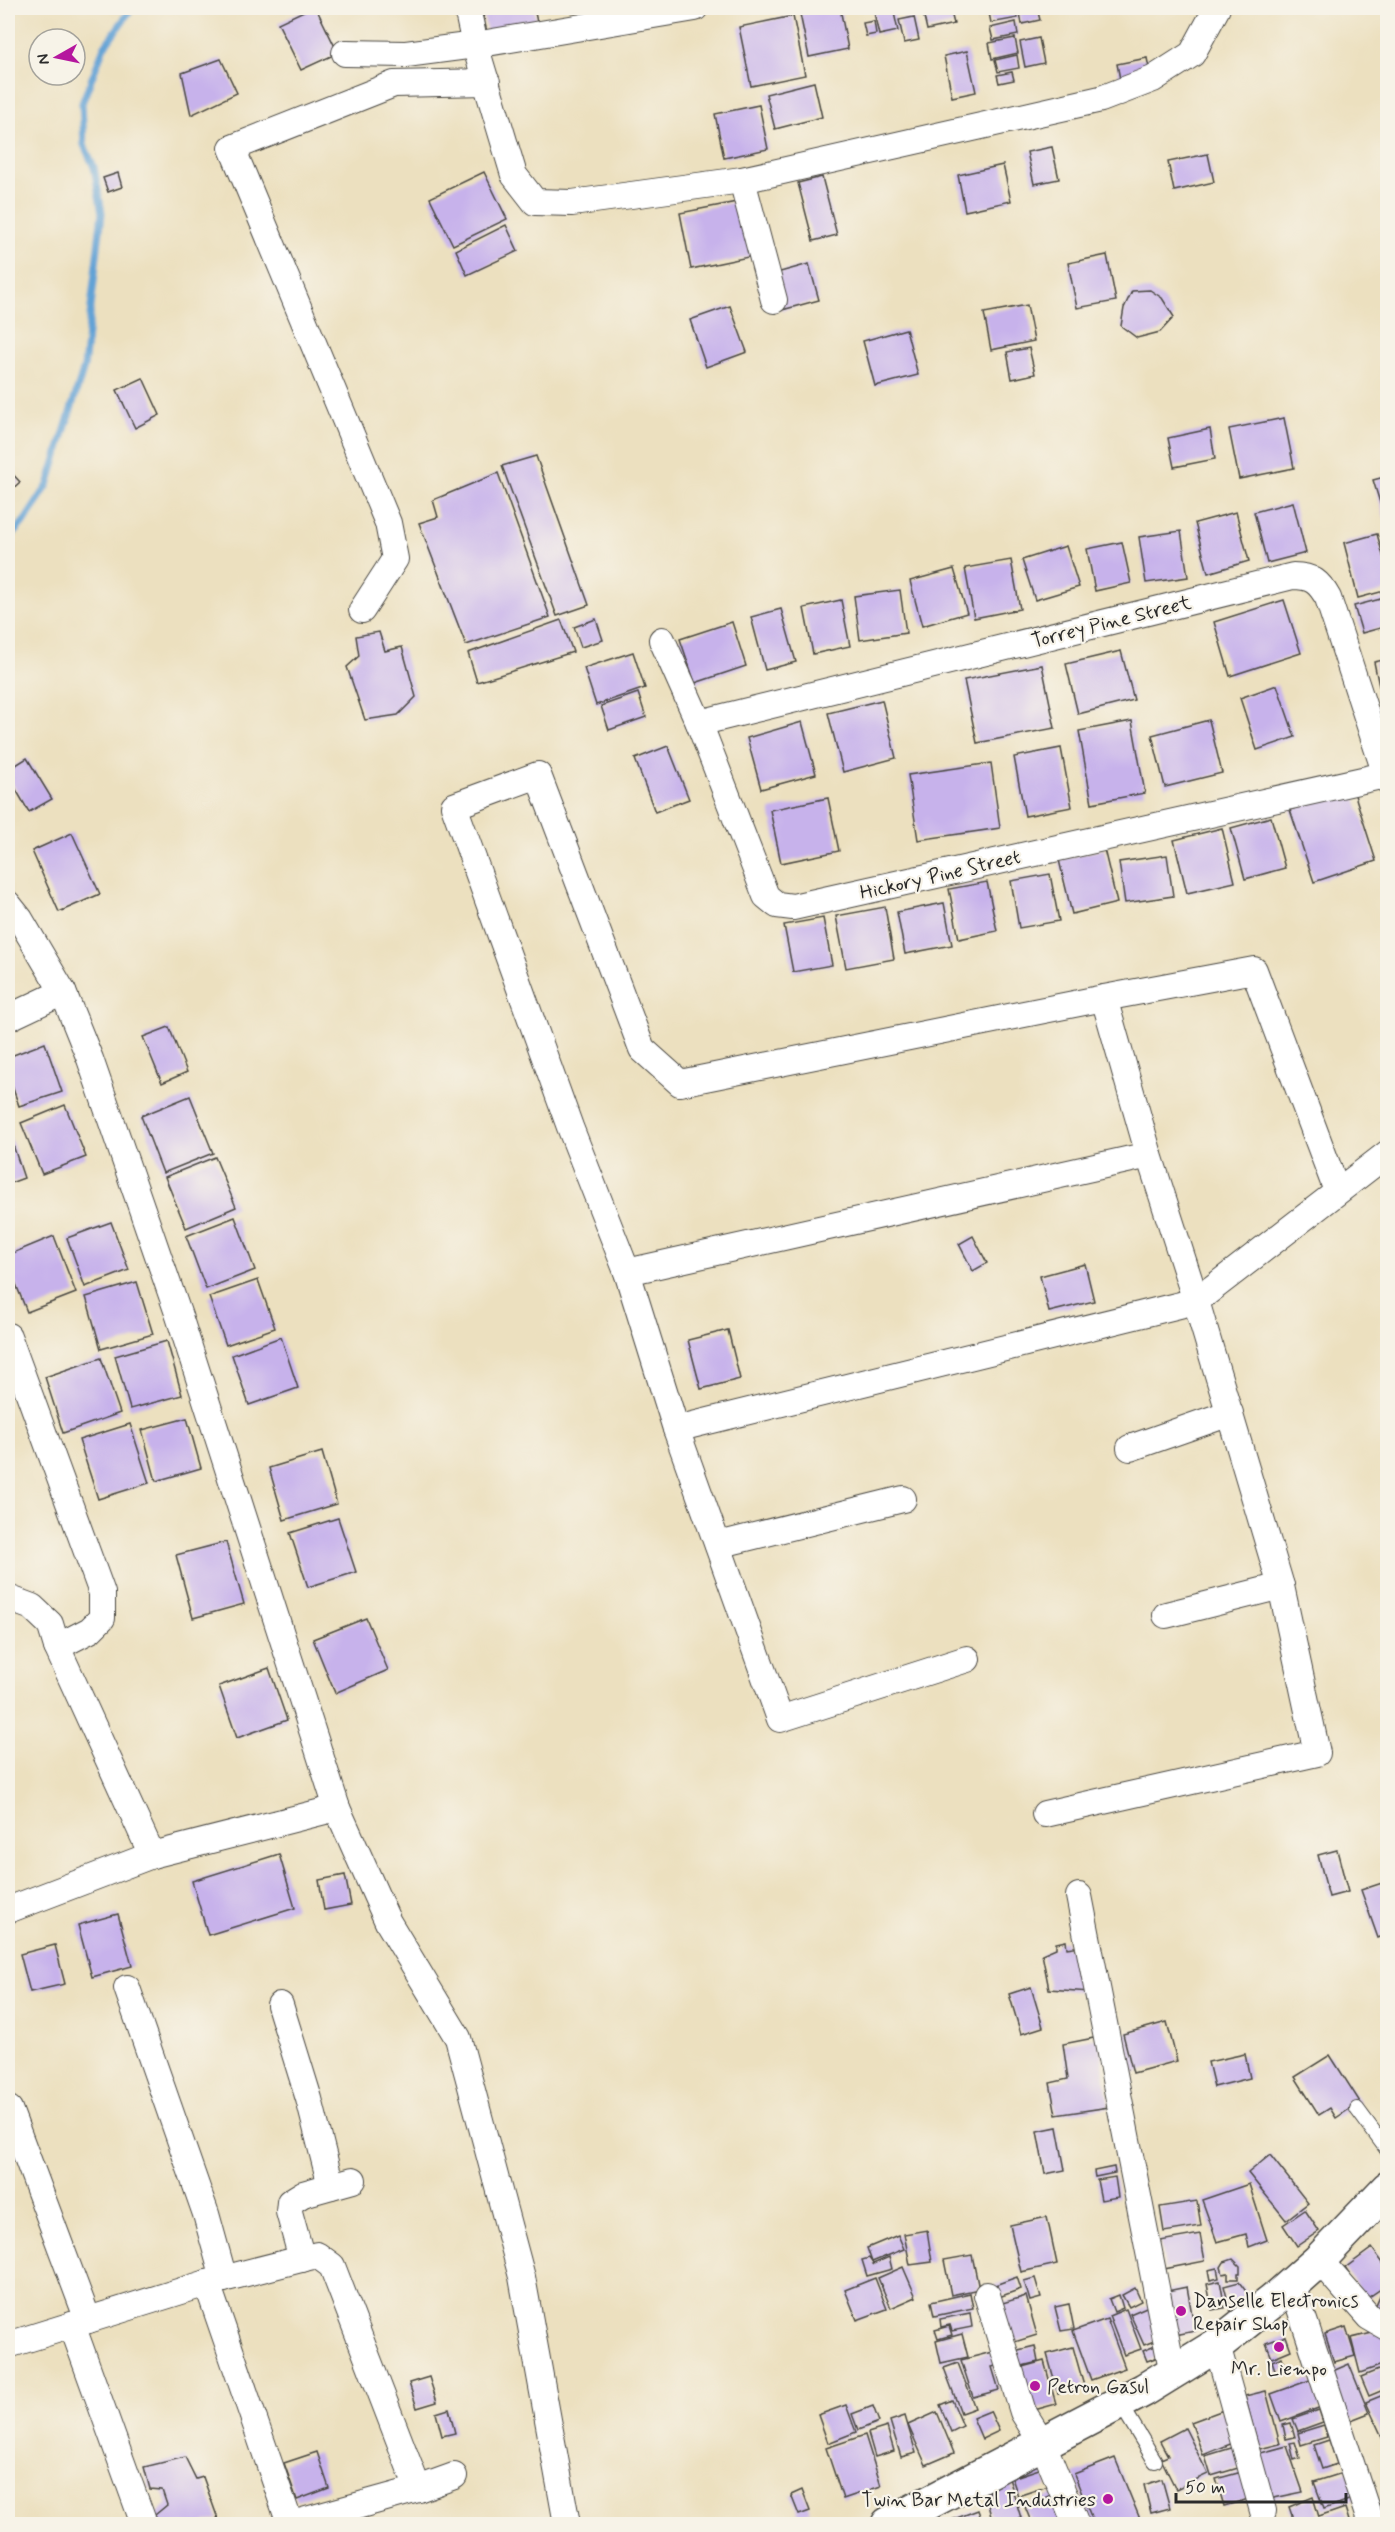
<svg xmlns="http://www.w3.org/2000/svg" width="1395" height="2532" font-family="Mynerve,sans-serif">
<rect width="100%" height="100%" fill="#f7f3e8"/>
<filter id="ink" filterUnits="userSpaceOnUse"><feTurbulence type="fractalNoise" baseFrequency=".0167" numOctaves="2"/><feDisplacementMap in="SourceGraphic" scale="12" xChannelSelector="R" yChannelSelector="G"/><feConvolveMatrix kernelMatrix="1 2 1 2 8 2 1 2 1" color-interpolation-filters="sRGB"/></filter>
<filter id="wash" filterUnits="userSpaceOnUse"><feTurbulence type="fractalNoise" baseFrequency=".008" numOctaves="4" result="noise"/><feDisplacementMap in="SourceGraphic" scale="24" xChannelSelector="R" yChannelSelector="G"/><feGaussianBlur stdDeviation="1.35" result="paint"/><feColorMatrix in="noise" values="0 0 0 0 0 0 0 0 0 0 0 0 0 0 0 0 0 1.4 0 .05"/><feComposite in="paint" operator="in"/></filter>
<g filter="url(#wash)">
<rect width="100%" height="100%" fill="#ece0bf"/>
<g fill="none" stroke-linecap="round" stroke-linejoin="round">
<polyline stroke="#62a2d5" stroke-width="7" points="8,540 26,519 48,485 84,367 102,213 94,167 84,145 82,103 104,47 132,8"/>
</g>
<g id="blocks">
<g fill="#c7b2eb">
<polygon points="310,8 316,8 338,53 301,70 278,23"/>
<polygon points="482,8 534,8 537,22 487,33"/>
<polygon points="832,8 840,8 848,49 809,57 800,14"/>
<polygon points="873,8 893,8 898,31 879,35"/>
<polygon points="922,8 950,8 954,24 927,30"/>
<polygon points="988,8 1016,8 1018,18 991,23"/>
<polygon points="1019,8 1037,8 1040,20 1022,24"/>
<polygon points="793,16 805,75 751,86 739,27"/>
<polygon points="914,17 919,40 904,43 899,20"/>
<polygon points="874,21 876,34 866,36 863,23"/>
<polygon points="1016,22 1018,35 993,40 990,28"/>
<polygon points="1015,38 1018,53 992,59 989,43"/>
<polygon points="1039,38 1044,63 1025,67 1020,42"/>
<polygon points="967,51 976,92 952,97 944,56"/>
<polygon points="1017,55 1019,68 998,72 995,60"/>
<polygon points="1147,58 1150,73 1120,79 1117,64"/>
<polygon points="221,59 237,93 191,115 182,73"/>
<polygon points="1012,72 1014,80 999,83 997,75"/>
<polygon points="814,82 822,117 775,129 766,94"/>
<polygon points="759,105 768,149 724,158 715,114"/>
<polygon points="1052,147 1059,179 1034,184 1027,152"/>
<polygon points="1208,154 1214,182 1174,191 1168,162"/>
<polygon points="1003,165 1011,201 965,211 958,175"/>
<polygon points="484,172 507,219 453,245 430,198"/>
<polygon points="118,173 122,187 108,192 103,178"/>
<polygon points="822,177 837,235 813,241 798,183"/>
<polygon points="742,201 753,256 691,269 680,213"/>
<polygon points="506,225 518,251 467,275 456,250"/>
<polygon points="1107,255 1116,301 1077,308 1068,263"/>
<polygon points="809,264 819,300 782,310 773,274"/>
<polygon points="1150,290 1162,298 1174,317 1160,332 1137,338 1121,326 1124,308 1132,291"/>
<polygon points="1027,305 1034,341 991,350 984,313"/>
<polygon points="730,306 747,352 706,367 690,320"/>
<polygon points="906,329 918,375 875,386 863,341"/>
<polygon points="1029,348 1035,374 1012,379 1007,352"/>
<polygon points="143,378 160,415 135,428 117,390"/>
<polygon points="1284,418 1294,468 1239,479 1229,429"/>
<polygon points="1210,429 1215,459 1174,467 1168,438"/>
<polygon points="536,456 589,605 557,616 502,466"/>
<polygon points="8,469 20,482 8,493"/>
<polygon points="498,473 550,617 466,645 419,523 438,517 433,500"/>
<polygon points="1388,476 1388,518 1385,519 1373,480"/>
<polygon points="1293,502 1306,553 1267,563 1254,512"/>
<polygon points="1236,512 1249,561 1208,573 1195,523"/>
<polygon points="1181,531 1188,577 1146,583 1139,537"/>
<polygon points="1377,534 1388,573 1388,590 1358,598 1344,543"/>
<polygon points="1122,542 1131,583 1095,591 1087,549"/>
<polygon points="1066,546 1079,587 1035,600 1022,560"/>
<polygon points="1011,560 1020,609 974,618 965,568"/>
<polygon points="954,569 967,613 922,626 910,581"/>
<polygon points="900,590 906,633 860,640 854,596"/>
<polygon points="1388,597 1388,626 1362,633 1354,606"/>
<polygon points="841,600 850,646 813,654 804,608"/>
<polygon points="1284,600 1301,653 1230,676 1214,622"/>
<polygon points="781,609 796,662 765,670 751,617"/>
<polygon points="596,619 603,640 581,647 574,627"/>
<polygon points="561,620 573,652 477,682 468,653"/>
<polygon points="732,622 746,666 695,683 680,639"/>
<polygon points="379,632 385,651 402,647 416,697 398,715 365,720 347,667 359,656 356,636"/>
<polygon points="1121,651 1134,700 1078,714 1066,664"/>
<polygon points="633,652 645,688 596,705 584,668"/>
<polygon points="1388,659 1388,684 1379,686 1374,662"/>
<polygon points="1042,665 1055,728 977,743 964,680"/>
<polygon points="1277,685 1295,737 1257,750 1240,698"/>
<polygon points="638,693 646,717 609,730 601,706"/>
<polygon points="882,700 896,758 843,772 828,713"/>
<polygon points="1209,720 1222,773 1165,787 1152,735"/>
<polygon points="1132,721 1145,793 1092,803 1079,731"/>
<polygon points="802,722 816,774 761,789 747,738"/>
<polygon points="668,746 689,799 655,812 635,759"/>
<polygon points="1061,748 1072,807 1025,816 1014,757"/>
<polygon points="27,758 52,799 29,812 8,776 8,770"/>
<polygon points="991,763 1000,828 918,840 908,775"/>
<polygon points="1353,789 1376,861 1314,882 1290,810"/>
<polygon points="828,798 839,851 781,863 770,810"/>
<polygon points="1271,817 1285,868 1245,879 1231,828"/>
<polygon points="1222,828 1235,882 1187,893 1174,840"/>
<polygon points="72,833 100,894 59,912 32,851"/>
<polygon points="1104,849 1117,903 1072,914 1059,860"/>
<polygon points="1167,855 1173,896 1125,903 1119,862"/>
<polygon points="1050,874 1059,921 1019,928 1011,881"/>
<polygon points="987,882 997,931 959,939 949,889"/>
<polygon points="944,903 952,945 905,954 897,912"/>
<polygon points="885,907 894,959 846,968 836,916"/>
<polygon points="823,918 832,965 793,972 784,925"/>
<polygon points="169,1027 187,1072 162,1083 143,1037"/>
<polygon points="45,1043 62,1092 19,1106 8,1074 8,1057"/>
<polygon points="190,1096 213,1153 163,1173 141,1116"/>
<polygon points="65,1105 86,1157 42,1174 21,1123"/>
<polygon points="11,1139 24,1178 8,1184 8,1140"/>
<polygon points="215,1157 236,1207 186,1228 165,1177"/>
<polygon points="235,1217 255,1270 206,1289 186,1236"/>
<polygon points="111,1222 129,1270 85,1287 67,1238"/>
<polygon points="54,1236 76,1293 27,1312 8,1264 8,1255"/>
<polygon points="973,1236 987,1263 973,1271 959,1244"/>
<polygon points="1085,1264 1094,1301 1049,1312 1040,1276"/>
<polygon points="258,1280 275,1328 226,1345 209,1297"/>
<polygon points="137,1282 153,1334 101,1349 86,1297"/>
<polygon points="728,1330 740,1379 701,1389 688,1340"/>
<polygon points="281,1337 298,1388 249,1405 232,1355"/>
<polygon points="167,1341 182,1395 130,1409 115,1356"/>
<polygon points="101,1358 120,1413 63,1433 45,1377"/>
<polygon points="187,1418 201,1468 156,1481 142,1430"/>
<polygon points="130,1424 149,1483 98,1499 79,1440"/>
<polygon points="322,1452 337,1504 284,1520 269,1468"/>
<polygon points="338,1518 356,1572 308,1587 290,1533"/>
<polygon points="226,1542 244,1604 193,1618 176,1555"/>
<polygon points="366,1618 388,1670 335,1693 313,1639"/>
<polygon points="269,1668 287,1720 237,1738 219,1686"/>
<polygon points="1337,1850 1348,1892 1329,1897 1318,1855"/>
<polygon points="279,1854 295,1908 208,1935 192,1881"/>
<polygon points="345,1875 351,1905 324,1910 319,1880"/>
<polygon points="1388,1881 1388,1941 1387,1941 1385,1935 1378,1938 1361,1890"/>
<polygon points="118,1914 132,1966 92,1977 78,1925"/>
<polygon points="1066,1941 1067,1948 1081,1946 1090,1992 1049,1989 1042,1954 1056,1948 1056,1943"/>
<polygon points="55,1945 65,1984 30,1992 20,1954"/>
<polygon points="1031,1987 1043,2027 1021,2034 1009,1994"/>
<polygon points="1167,2022 1177,2061 1133,2073 1123,2034"/>
<polygon points="1099,2037 1109,2107 1056,2115 1050,2083 1068,2079 1063,2044"/>
<polygon points="1245,2054 1250,2078 1214,2087 1208,2062"/>
<polygon points="1330,2055 1360,2102 1336,2118 1330,2108 1319,2115 1295,2077"/>
<polygon points="1057,2127 1065,2170 1045,2174 1037,2131"/>
<polygon points="1270,2155 1308,2203 1286,2220 1248,2173"/>
<polygon points="1114,2167 1115,2173 1095,2177 1094,2171"/>
<polygon points="1115,2177 1118,2197 1101,2200 1097,2180"/>
<polygon points="1249,2184 1267,2240 1249,2247 1246,2234 1217,2242 1202,2200"/>
<polygon points="1197,2201 1201,2226 1164,2232 1160,2207"/>
<polygon points="1305,2210 1319,2231 1297,2246 1283,2225"/>
<polygon points="1047,2217 1057,2264 1021,2272 1010,2225"/>
<polygon points="927,2230 932,2262 910,2265 904,2234"/>
<polygon points="1200,2234 1205,2261 1164,2269 1160,2241"/>
<polygon points="898,2235 904,2249 872,2262 867,2248"/>
<polygon points="1372,2248 1388,2270 1388,2284 1366,2299 1345,2268"/>
<polygon points="972,2255 979,2289 951,2295 944,2260"/>
<polygon points="889,2257 892,2269 867,2276 862,2260 869,2258 874,2265 873,2264"/>
<polygon points="1233,2259 1240,2266 1240,2273 1238,2273 1238,2279 1228,2279 1228,2273 1223,2274 1221,2267 1224,2262"/>
<polygon points="903,2267 916,2297 891,2308 878,2278"/>
<polygon points="1217,2268 1219,2278 1210,2280 1208,2270"/>
<polygon points="1017,2277 1021,2289 999,2297 995,2285"/>
<polygon points="875,2278 887,2309 857,2320 845,2290"/>
<polygon points="1035,2278 1041,2298 1030,2301 1024,2281"/>
<polygon points="1220,2281 1225,2308 1212,2310 1207,2284"/>
<polygon points="1239,2282 1251,2298 1231,2313 1224,2286"/>
<polygon points="1187,2287 1195,2331 1175,2335 1167,2291"/>
<polygon points="1135,2288 1141,2301 1129,2307 1122,2295"/>
<polygon points="1382,2291 1388,2293 1388,2322 1372,2314"/>
<polygon points="970,2293 973,2308 934,2316 931,2302"/>
<polygon points="1119,2295 1123,2308 1114,2312 1109,2299"/>
<polygon points="1026,2296 1037,2335 1008,2344 996,2305"/>
<polygon points="1069,2304 1074,2329 1061,2331 1055,2307"/>
<polygon points="1151,2305 1164,2337 1144,2345 1130,2314"/>
<polygon points="1126,2309 1141,2349 1124,2355 1109,2316"/>
<polygon points="970,2313 972,2327 952,2331 950,2325 941,2327 940,2319"/>
<polygon points="1107,2319 1125,2368 1091,2380 1073,2331"/>
<polygon points="949,2326 952,2335 938,2339 935,2330"/>
<polygon points="1346,2327 1355,2356 1334,2362 1325,2334"/>
<polygon points="1385,2330 1388,2341 1388,2363 1360,2373 1351,2338"/>
<polygon points="962,2334 968,2357 941,2363 936,2341"/>
<polygon points="1286,2336 1291,2350 1272,2358 1266,2343"/>
<polygon points="1160,2344 1164,2355 1147,2361 1143,2351"/>
<polygon points="1035,2346 1038,2362 1014,2368 1010,2352"/>
<polygon points="1073,2347 1084,2386 1058,2393 1047,2354"/>
<polygon points="996,2351 999,2365 992,2367 999,2390 973,2397 961,2360"/>
<polygon points="1282,2357 1286,2370 1276,2373 1272,2361"/>
<polygon points="1044,2361 1056,2404 1027,2412 1015,2369"/>
<polygon points="958,2363 975,2408 961,2413 944,2368"/>
<polygon points="1349,2364 1369,2413 1346,2422 1326,2374"/>
<polygon points="1388,2366 1388,2388 1369,2396 1361,2377"/>
<polygon points="429,2377 437,2402 417,2408 409,2383"/>
<polygon points="1310,2380 1321,2407 1281,2422 1271,2394"/>
<polygon points="1266,2391 1280,2444 1259,2449 1245,2396"/>
<polygon points="1388,2393 1388,2437 1383,2439 1366,2402"/>
<polygon points="952,2400 963,2426 951,2432 940,2405"/>
<polygon points="846,2405 856,2432 828,2443 818,2415"/>
<polygon points="873,2406 879,2422 858,2430 852,2414"/>
<polygon points="449,2409 455,2433 442,2436 436,2413"/>
<polygon points="1226,2409 1238,2441 1203,2455 1191,2422"/>
<polygon points="1319,2410 1323,2422 1298,2431 1293,2419"/>
<polygon points="990,2411 999,2431 982,2439 973,2418"/>
<polygon points="937,2412 954,2453 926,2465 908,2425"/>
<polygon points="905,2416 916,2453 901,2457 890,2421"/>
<polygon points="1291,2423 1295,2437 1286,2439 1283,2425"/>
<polygon points="1324,2425 1327,2437 1301,2445 1298,2433"/>
<polygon points="887,2427 894,2451 875,2457 868,2433"/>
<polygon points="1185,2428 1208,2474 1176,2489 1161,2459 1168,2456 1160,2441"/>
<polygon points="865,2435 881,2486 843,2499 826,2448"/>
<polygon points="1329,2440 1337,2464 1322,2469 1314,2445"/>
<polygon points="1295,2442 1300,2458 1294,2460 1290,2443"/>
<polygon points="1238,2446 1245,2466 1211,2476 1205,2456"/>
<polygon points="1287,2446 1303,2492 1269,2499 1257,2454"/>
<polygon points="317,2452 329,2488 297,2500 284,2463"/>
<polygon points="185,2457 196,2479 203,2477 218,2519 201,2524 158,2524 155,2515 167,2505 162,2490 150,2489 144,2467"/>
<polygon points="1115,2458 1142,2524 1094,2524 1074,2474"/>
<polygon points="1042,2468 1048,2486 1018,2496 1012,2478"/>
<polygon points="1249,2470 1256,2497 1224,2506 1216,2479"/>
<polygon points="1349,2471 1357,2497 1324,2509 1314,2482"/>
<polygon points="1009,2478 1021,2518 993,2524 987,2501 991,2499 987,2484"/>
<polygon points="1162,2479 1170,2508 1151,2513 1144,2485"/>
<polygon points="802,2490 810,2511 799,2515 791,2495"/>
<polygon points="1053,2494 1067,2524 1032,2524 1025,2507"/>
<polygon points="1313,2497 1319,2517 1345,2508 1350,2524 1295,2524 1289,2507"/>
<polygon points="978,2510 983,2524 950,2524 949,2521"/>
</g>
</g>
</g>
<g filter="url(#ink)">
<use href="#blocks" fill-opacity="0" stroke="#484641" stroke-width="1.5"/>
<g fill="none" stroke-linecap="round" stroke-linejoin="round">
<g stroke="#484641" stroke-width="16">
<g id="service">
<polyline points="1357,2109 1388,2151"/>
<polyline points="1120,2403 1155,2461"/>
</g>
</g>
<g stroke="#484641" stroke-width="28">
<g id="minor">
<polyline points="467,8 475,45 514,175 535,202 572,203 742,180 1101,99 1153,79 1192,54 1217,8"/>
<polyline points="345,53 406,54 475,45 695,8"/>
<polyline points="742,180 774,300"/>
<polyline points="362,610 395,559 388,523 232,148 394,84 487,82"/>
<polyline points="662,640 699,723 766,896 777,905 793,907 1385,775"/>
<path d="M699,723L1293,576C1312,576 1319,582 1328,598L1388,781"/>
<polyline points="8,904 20,919 63,992 90,1059 179,1316 337,1808 388,1922 458,2038 522,2277 567,2524"/>
<polyline points="8,1018 63,992"/>
<polyline points="627,1272 1149,1155"/>
<polyline points="8,1336 102,1593 102,1618 90,1630 57,1647"/>
<polyline points="676,1429 1196,1301 1388,1153"/>
<polyline points="1130,1448 1230,1413"/>
<polyline points="718,1545 903,1499"/>
<polyline points="8,1598 32,1607 50,1624 57,1647 152,1855"/>
<polyline points="1166,1615 1281,1586"/>
<polyline points="967,1659 780,1719 676,1429 627,1272 570,1127 454,806 538,775 642,1049 680,1083 1104,998 1254,970 1337,1191"/>
<polyline points="1045,1814 1317,1753 1281,1586 1196,1301 1149,1155 1104,998"/>
<polyline points="1079,1896 1173,2374"/>
<polyline points="8,1910 152,1855 337,1808"/>
<polyline points="127,1988 206,2214 224,2279"/>
<polyline points="280,2005 309,2099 331,2186"/>
<polyline points="9,2109 88,2320"/>
<polyline points="302,2259 289,2212 290,2202 303,2194 353,2180"/>
<polyline points="1319,2260 1369,2317 1388,2328"/>
<polyline points="207,2283 290,2524"/>
<polyline points="1292,2284 1371,2524"/>
<polyline points="987,2295 1023,2412 1043,2444 1076,2524"/>
<polyline points="72,2325 144,2524"/>
<polyline points="8,2345 207,2283 317,2255 332,2266 418,2489"/>
<polyline points="1217,2345 1263,2511"/>
<polyline points="292,2524 418,2489 454,2476"/>
</g>
</g>
<g stroke="#484641" stroke-width="36">
<polyline id="secondary" points="888,2524 1144,2390 1217,2345 1274,2300 1319,2260 1388,2188"/>
</g>
<use href="#service" stroke="#fff" stroke-width="14"/>
<use href="#minor" stroke="#fff" stroke-width="26"/>
<use href="#secondary" stroke="#fff" stroke-width="33"/>
</g>
</g>
<g fill="#b5179e" stroke="#f7f3e8" stroke-width="2">
<circle cx="1181" cy="2311" r="6"/>
<circle cx="1279" cy="2347" r="6"/>
<circle cx="1035" cy="2386" r="6"/>
<circle cx="1108" cy="2499" r="6"/>
</g>
<g text-anchor="middle" stroke-width="4.5" stroke-linejoin="round" paint-order="stroke">
<g font-size="20" fill="#2b2b2b" stroke="#f7f3e8">
<text transform="translate(1111 621) rotate(-14)" y="7">Torrey Pine Street</text>
<text transform="translate(940 874) rotate(-13)" y="7">Hickory Pine Street</text>
</g>
<g font-size="20" fill="#2b2b2b" stroke="#f7f3e8" text-anchor="start">
<text x="1193" y="2307">Danselle Electronics<tspan x="1193" dy="23">Repair Shop</tspan></text>
<text x="1279" y="2375" text-anchor="middle">Mr. Liempo</text>
<text x="1047" y="2393">Petron Gasul</text>
<text x="1096" y="2506" text-anchor="end">Twin Bar Metal Industries</text>
</g>
</g>
<rect width="1395" height="2532" fill="none" stroke="#f7f3e8" stroke-width="30"/>
<g transform="translate(57 57) rotate(261)"><circle r="28" fill="#f7f3e8" stroke="#a5a39c" stroke-width="1.5"/>
<path d="M0-4.5L10 22L0 15L-10 22Z" fill="#b5179e"/>
<text y="-9" font-size="16" font-weight="bold" text-anchor="middle" fill="#2b2b2b">N</text>
</g>
<path d="M1176 2493v9h170v-9" fill="none" stroke="#2b2b2b" stroke-width="3"/>
<text x="1185" y="2493" font-size="18" fill="#2b2b2b" stroke="#f7f3e8" stroke-width="4.5" paint-order="stroke">50 m</text>
</svg>
